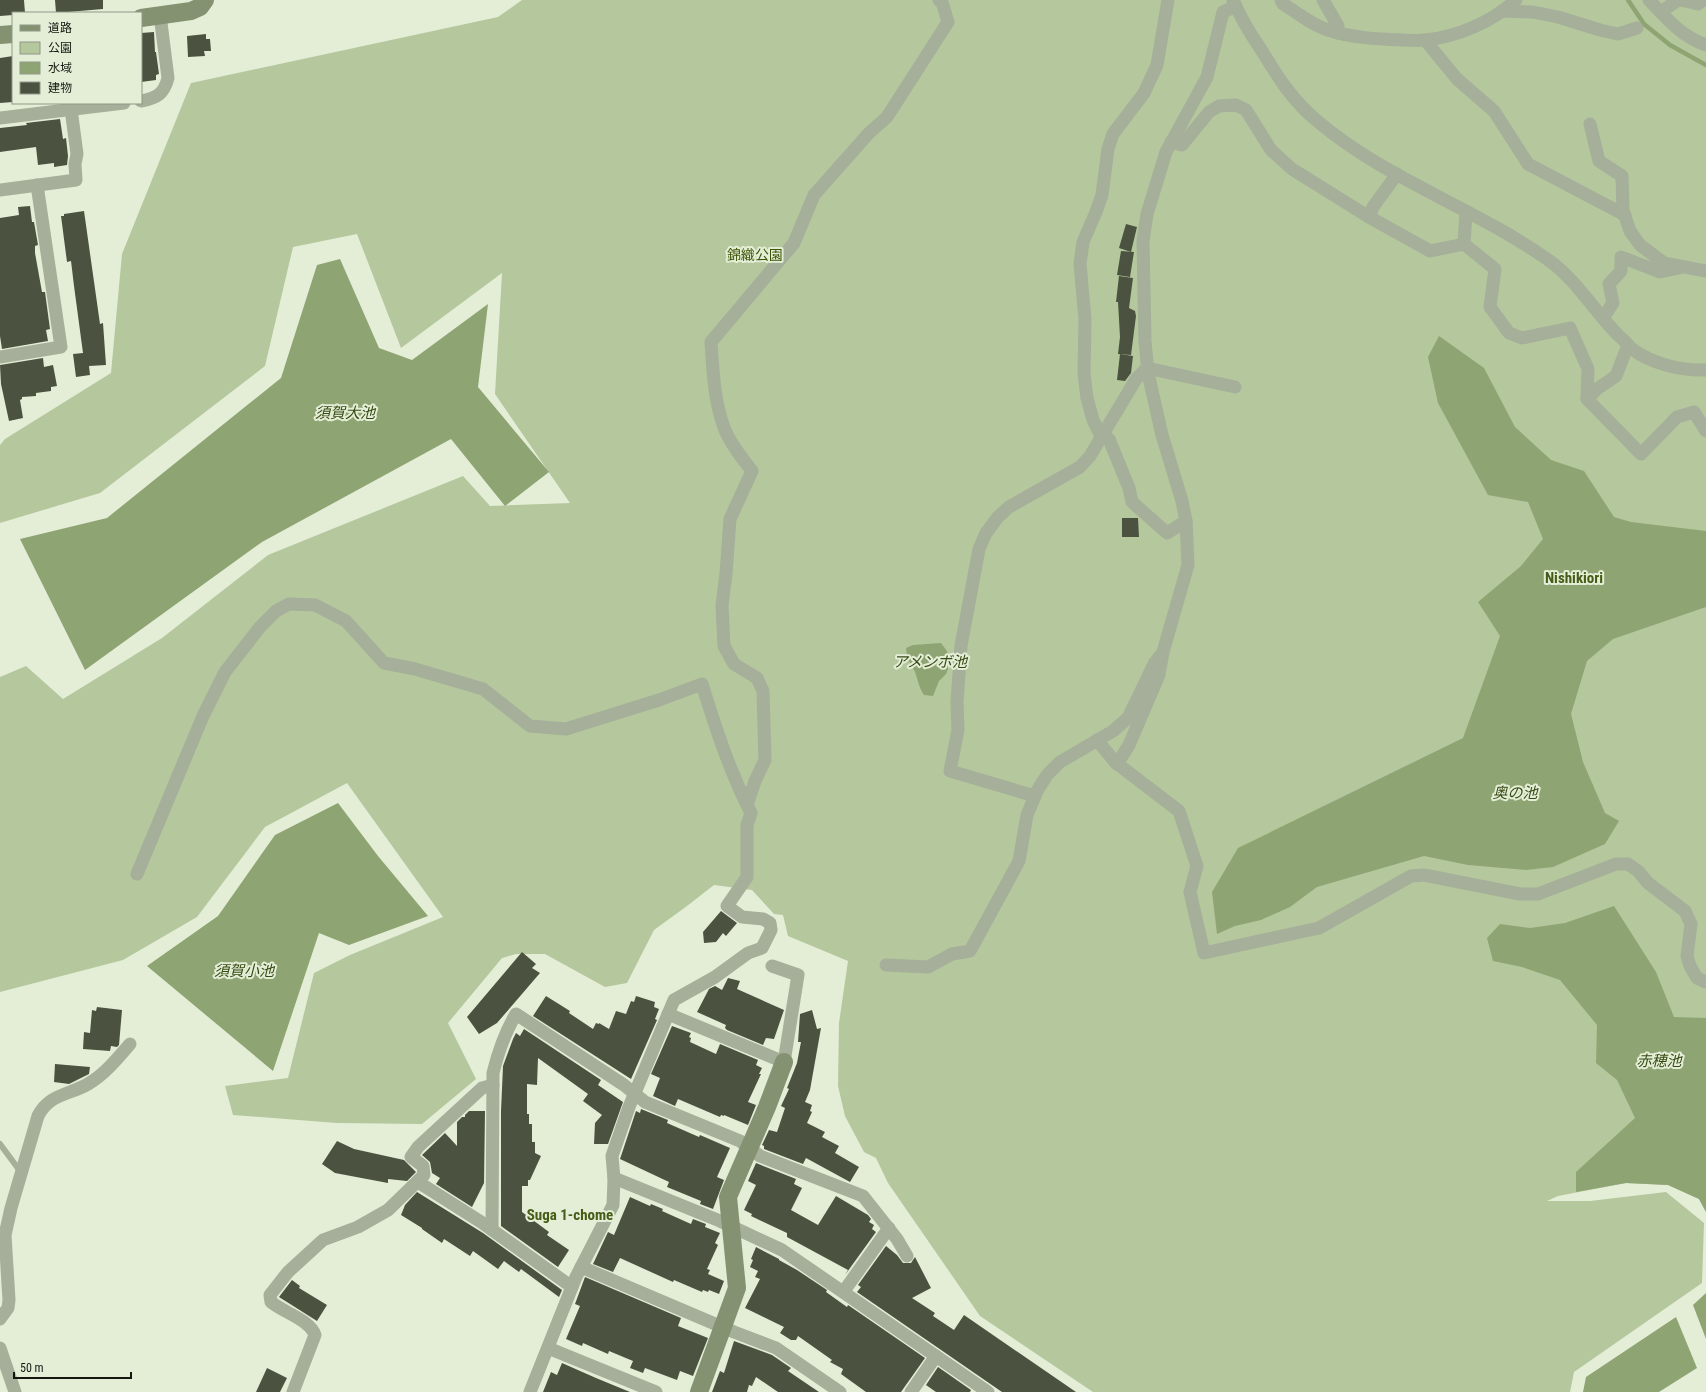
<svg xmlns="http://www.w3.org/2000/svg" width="1706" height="1392" font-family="'Roboto Condensed','Noto Sans JP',sans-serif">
<rect width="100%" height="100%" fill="#e4eed7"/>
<polygon fill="#b5c79d" points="522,0 1706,0 1706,1212 1699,1199 1668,1185 1626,1183 1558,1196 1547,1201 1590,1201 1666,1192 1704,1223 1702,1283 1574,1372 1570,1392 1093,1392 980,1316 888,1183 876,1158 864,1152 845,1116 838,1086 839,1023 848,961 788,936 783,915 774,914 752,890 714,885 687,906 654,930 627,983 605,987 545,954 516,954 502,958 448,1023 476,1079 422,1124 337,1123 233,1115 225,1086 288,1078 314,973 350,955 443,917 347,783 265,827 197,917 123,960 0,992 0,677 26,666 63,699 162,638 268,555 463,476 490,506 570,503 495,394 502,273 401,348 357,234 293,247 265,366 100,493 0,523 0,445 5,439 111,373 122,254 191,83 498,17"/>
<g fill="#8fa473">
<polygon points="340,259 379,348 412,360 488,304 478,387 549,472 505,506 451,439 262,542 85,670 20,539 107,518 281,378 317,265"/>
<polygon points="1439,336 1484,368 1515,427 1551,460 1584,471 1614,517 1631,522 1706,531 1706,607 1613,639 1587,661 1571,714 1583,762 1605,813 1619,821 1605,844 1553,867 1526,870 1468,865 1424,856 1317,887 1290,907 1261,920 1235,926 1217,934 1212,892 1238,848 1463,738 1500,636 1478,602 1521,566 1543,539 1528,502 1488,495 1438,403 1428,357"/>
<path d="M941,643L947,651L948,669L946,674L939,681L933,696L924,695C919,688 918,680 915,672C910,662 907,660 906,648L913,645Z"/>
<polygon points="338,803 378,856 428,916 349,945 319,933 273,1071 147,966 218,916 275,835"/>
<polygon points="1614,906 1656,972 1674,1017 1706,1018 1706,1212 1699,1199 1668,1185 1626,1183 1576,1192 1576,1172 1635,1118 1617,1080 1596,1063 1597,1025 1560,980 1522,967 1493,961 1487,938 1500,924 1530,928 1565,923"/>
<polygon points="1706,1293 1706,1339 1693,1305"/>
<polygon points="1676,1317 1697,1368 1659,1392 1583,1392 1586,1377"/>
</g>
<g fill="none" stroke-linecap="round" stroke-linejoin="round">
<polyline stroke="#8fa473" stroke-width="4.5" points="1628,0 1644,24 1670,45 1706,65"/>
</g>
<g fill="#4b5340">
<polygon points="0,0 24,0 25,13 13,13 13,15 0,16"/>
<polygon points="55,0 103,0 103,9 56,13"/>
<polygon points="154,32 155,52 156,52 159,74 156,75 156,80 141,82 141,33"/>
<polygon points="206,34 206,39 210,39 211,51 204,51 205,56 188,57 187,36"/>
<polygon points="13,56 13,102 0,103 0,58"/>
<polygon points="60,119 63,139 66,138 68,156 67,165 54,167 54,163 38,165 36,147 0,152 0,128 27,125 26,123"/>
<polygon points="30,206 32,222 34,222 38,245 35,246 35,253 42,292 45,292 50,329 46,330 48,341 2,349 0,336 0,218 19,215 18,207"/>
<polygon points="84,211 100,324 103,323 106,365 89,366 90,375 76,377 73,354 83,353 74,286 71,261 67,262 61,216 64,216 64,214"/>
<polygon points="1126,224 1137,227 1131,252 1119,248"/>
<polygon points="1121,251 1134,252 1130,277 1117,275"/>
<polygon points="1119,276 1133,278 1129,308 1135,311 1136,316 1131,355 1118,354 1120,337 1118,302 1116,302"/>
<polygon points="1120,354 1133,356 1131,373 1125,381 1117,380"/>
<polygon points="43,358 44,367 53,365 57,386 51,387 51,391 36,393 36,396 22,397 22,399 20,400 23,418 9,421 1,384 0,365"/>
<polygon points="1122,518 1138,518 1139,537 1122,537"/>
<polygon points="721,911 737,923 726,936 723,933 716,942 704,943 703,932"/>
<polygon points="522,952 536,964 532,968 540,973 497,1023 479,1034 467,1017"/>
<polygon points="728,978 740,981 737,989 784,1010 774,1039 766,1038 763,1045 727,1030 725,1028 726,1025 697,1012 709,989 715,986 722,990"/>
<polygon points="546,996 570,1011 569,1013 593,1029 596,1023 599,1024 599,1023 609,1029 616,1011 626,1014 631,1001 634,1002 636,996 655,1002 654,1007 659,1009 655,1019 657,1020 631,1079 533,1016"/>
<polygon points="97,1007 122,1010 119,1045 117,1047 111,1046 110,1051 83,1049 84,1032 90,1033 92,1010 96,1011"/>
<polygon points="812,1010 817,1029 821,1028 810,1090 805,1102 812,1105 810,1111 812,1112 807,1123 825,1132 822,1137 839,1146 835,1153 859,1167 850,1182 806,1158 803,1164 764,1149 764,1146 762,1145 769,1130 777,1132 785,1108 781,1106 789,1089 787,1088 797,1063 801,1042 798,1042 800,1014"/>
<polygon points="672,1026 691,1033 689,1037 691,1038 690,1042 716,1054 720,1044 758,1060 756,1065 762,1068 759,1074 761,1074 748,1102 756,1105 748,1125 724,1115 724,1116 721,1115 720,1117 678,1099 675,1106 653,1096 660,1078 651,1074"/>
<polygon points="524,1029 601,1080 598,1085 623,1102 608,1144 594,1144 595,1123 602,1115 583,1101 588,1094 538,1058 537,1085 527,1084 527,1114 529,1114 529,1124 532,1124 532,1142 535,1142 535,1153 541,1156 530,1180 528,1180 528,1186 522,1186 522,1212 549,1232 547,1235 569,1250 558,1267 501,1226 501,1111 503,1066 513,1039 516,1033 520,1036"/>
<polygon points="55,1064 90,1067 89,1074 69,1084 54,1082"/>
<polygon points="641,1109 668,1120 667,1123 699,1137 700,1135 730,1148 717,1177 724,1180 713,1209 700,1204 701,1201 667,1187 669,1182 620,1159 636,1111 640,1113"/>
<polygon points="469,1111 485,1111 484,1183 472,1207 436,1184 440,1178 432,1173 430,1162 422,1155 445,1133 457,1146 457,1122 462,1117 465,1117 465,1115"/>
<polygon points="337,1141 354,1149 404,1160 416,1172 407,1181 388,1179 388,1183 335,1173 322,1164"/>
<polygon points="756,1163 796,1179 794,1184 802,1188 791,1210 818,1225 836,1196 868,1215 871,1219 869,1222 874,1225 872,1229 876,1232 845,1275 848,1270 787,1237 787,1233 751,1216 752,1214 744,1210 756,1185 748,1181"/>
<polygon points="417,1192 483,1233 562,1290 559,1297 521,1269 519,1272 504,1261 498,1269 473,1251 470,1256 444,1239 442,1243 422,1229 422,1228 401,1215 405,1205"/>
<polygon points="630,1197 650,1206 651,1204 663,1209 662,1211 691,1224 693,1219 706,1224 705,1227 720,1233 715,1243 718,1245 707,1269 710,1270 708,1274 724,1281 719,1294 709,1290 708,1292 703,1290 702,1292 674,1280 673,1282 620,1258 613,1272 593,1264 608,1232 614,1235"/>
<polygon points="886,1246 897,1255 903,1263 911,1263 915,1257 931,1288 912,1298 935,1313 933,1316 954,1330 964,1315 1076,1392 1002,1392 857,1292 861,1287 858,1285"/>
<polygon points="756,1247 779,1259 779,1260 797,1270 827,1290 826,1292 847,1307 848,1305 925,1358 901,1392 866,1392 841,1374 843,1369 830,1362 832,1360 798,1336 796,1340 791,1340 780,1333 784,1327 745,1308 760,1279 755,1277 758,1271 750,1267 753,1260 751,1259"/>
<polygon points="585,1277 681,1318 678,1326 708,1338 693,1376 680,1371 677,1380 645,1368 643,1373 630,1368 633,1361 609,1351 608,1354 583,1343 582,1346 566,1339 580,1306 575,1304"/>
<polygon points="292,1280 300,1286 299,1288 327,1305 317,1321 279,1297"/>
<polygon points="734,1341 772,1355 791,1368 788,1371 819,1392 778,1392 756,1377 752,1386 749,1385 747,1392 712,1392 720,1371 724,1373"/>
<polygon points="562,1363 596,1378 630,1392 543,1392 551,1372 557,1375"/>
<polygon points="938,1367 971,1390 970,1392 936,1392 926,1385"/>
<polygon points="267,1368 287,1378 280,1392 256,1392"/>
</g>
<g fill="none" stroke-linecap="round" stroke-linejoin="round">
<polyline stroke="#a5af99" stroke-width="6" points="0,1144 20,1171"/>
<g stroke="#a5af99" stroke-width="13">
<polyline points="1168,0 1157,65 1144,93 1113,134 1108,149 1102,195 1096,212 1083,242 1080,264 1085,319 1084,373 1087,398 1093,420 1099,432 1109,439 1129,488 1132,502 1167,533 1186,521"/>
<path d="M1233,0C1241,19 1251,35 1262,51C1277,76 1293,101 1316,120C1385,179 1473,207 1547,259C1576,279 1594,311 1619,336C1624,340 1628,345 1632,349C1652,364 1682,371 1706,370"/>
<path d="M1281,0L1283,4C1298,13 1311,25 1328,30C1352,38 1378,39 1403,40C1410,40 1418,41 1425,40C1457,37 1492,22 1516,0"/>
<polyline points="1323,0 1338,26 1338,33"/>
<path d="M1649,0C1666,18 1682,37 1706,45"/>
<polyline points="1681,0 1698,4 1703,0"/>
<polyline points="1502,11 1533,12 1558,17 1600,30 1618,34 1637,28"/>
<polyline points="1661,12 1678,0"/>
<polyline points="1425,40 1457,79 1494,111 1528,164 1625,215"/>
<path d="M141,101C157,98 164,94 168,78L160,15"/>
<polyline points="0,118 124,103"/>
<polyline points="1590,124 1599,161 1622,176 1623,210 1630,231 1640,245 1664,263 1706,271"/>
<polyline points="1171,142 1182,145 1209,112 1219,106 1236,105 1246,110 1271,150 1292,169 1369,217"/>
<polyline points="1397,174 1373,207 1369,217 1430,251 1464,244"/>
<polyline points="0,190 76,180 75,164 77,154 71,109"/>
<polyline points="1466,212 1464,244 1495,269 1490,307 1509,333 1522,338 1570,328 1588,369 1587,399 1641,454 1677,417 1694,412 1706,431"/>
<polyline points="1603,318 1613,303 1609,284 1621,271 1621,257 1660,272 1679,268"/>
<polyline points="0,357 61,347 37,185"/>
<polyline points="1147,368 1235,387"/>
<polyline points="1587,399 1597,389 1616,376 1628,345"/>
<polyline points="1097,740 1115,762 1179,811 1197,866 1190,892 1204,953 1319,928 1411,876 1424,875 1520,894 1538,894 1616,864 1628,864 1638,871 1648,883 1685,911 1691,924 1687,956 1690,966 1697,978 1706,982"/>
<polyline points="1117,764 1129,745 1159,675 1163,652 1188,565 1186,521 1182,501 1162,435 1148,373 1145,341 1143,241 1147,214 1166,152 1207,77 1223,12 1236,6"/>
<polyline points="1035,796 950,771 958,730 957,702 961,646 979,549 986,533 998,517 1009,507 1080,467 1090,456 1136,379 1147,368"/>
<path d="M137,874L203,716L225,672L260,627L276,611L289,604L315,605L346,621L384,663L415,669L483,689L530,726L566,729L659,700L702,684C715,726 728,766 747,805"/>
<polyline points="886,965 928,967 952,954 970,951 1019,861 1027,815 1037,791 1047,775 1060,762 1113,731 1128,718 1154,664 1160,656"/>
<polyline points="668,1014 784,1062 798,975 772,966"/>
<polyline points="614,1178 720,1221 782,1250 988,1392"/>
<polyline points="418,1182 481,1222 572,1287"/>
<path d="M492,1230L493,1073C498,1053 505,1032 516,1014L624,1085L645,1102L740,1141L760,1156L863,1196L897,1239L907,1256"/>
<polyline points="581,1267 734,1332 776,1348 840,1392"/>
<polyline points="844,1291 889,1228"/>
<path d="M0,1319L8,1308L9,1300L5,1235L11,1208L38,1116C49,1094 69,1095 88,1084C104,1075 118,1058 130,1044"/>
<polyline points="0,1348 15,1392"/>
<polyline points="548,1348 656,1392"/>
<path d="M293,1392L315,1335C310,1320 283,1312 271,1302L270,1295L288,1272L323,1240L358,1227L388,1210L424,1175L423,1166L411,1157L418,1147L482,1088L493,1085"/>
<path d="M530,1392L576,1277L613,1205L614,1179L612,1156L629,1107L674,1000L715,977L748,953L762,948L771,930L770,923L763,919L742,917L727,906L747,877V825L751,813L747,805L755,781L765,760L763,691L757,678L734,664L724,646L722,605L726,574L730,519L752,471C743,459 731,445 725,430C714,402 713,371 711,342L794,243L814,195L869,133L887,117L948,22L942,2L939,0"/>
<polyline points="911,1392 936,1356"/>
</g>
<g stroke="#849272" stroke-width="18">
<polyline points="141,18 191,11 200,7 205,0"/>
<polyline points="0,35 13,34"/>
<polyline points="699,1392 737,1288 728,1197 767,1107 784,1062"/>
</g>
</g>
<g text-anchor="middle" stroke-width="4" stroke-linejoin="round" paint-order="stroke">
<g font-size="14" fill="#3c5404" stroke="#e4eed7">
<text x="755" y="260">錦織公園</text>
</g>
<g font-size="15" font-style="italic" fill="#374a13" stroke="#e4eed7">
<text x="345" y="418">須賀大池</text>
<text x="930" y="667">アメンボ池</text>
<text x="1515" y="798">奥の池</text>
<text x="244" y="976">須賀小池</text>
<text x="1659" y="1066">赤穂池</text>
</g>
<g font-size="15" font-weight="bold" fill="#455d16" stroke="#e4eed7">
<text x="1574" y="583">Nishikiori</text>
<text x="570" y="1220">Suga 1-chome</text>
</g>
</g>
<rect x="12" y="12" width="130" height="92" fill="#e4eed7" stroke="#909887"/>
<rect x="20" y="25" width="20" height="6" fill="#849272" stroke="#909887"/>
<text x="48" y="32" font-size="12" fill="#13170f">道路</text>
<rect x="20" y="42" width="20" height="12" fill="#b5c79d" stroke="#909887"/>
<text x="48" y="52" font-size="12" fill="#13170f">公園</text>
<rect x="20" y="62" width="20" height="12" fill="#8fa473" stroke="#909887"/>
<text x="48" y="72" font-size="12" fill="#13170f">水域</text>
<rect x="20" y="82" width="20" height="12" fill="#4b5340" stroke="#909887"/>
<text x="48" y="92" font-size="12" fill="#13170f">建物</text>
<path d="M14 1372v6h117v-6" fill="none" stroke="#13170f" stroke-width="2"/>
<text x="20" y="1372" font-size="12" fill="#13170f" stroke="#e4eed7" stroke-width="3" paint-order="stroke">50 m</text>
</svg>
